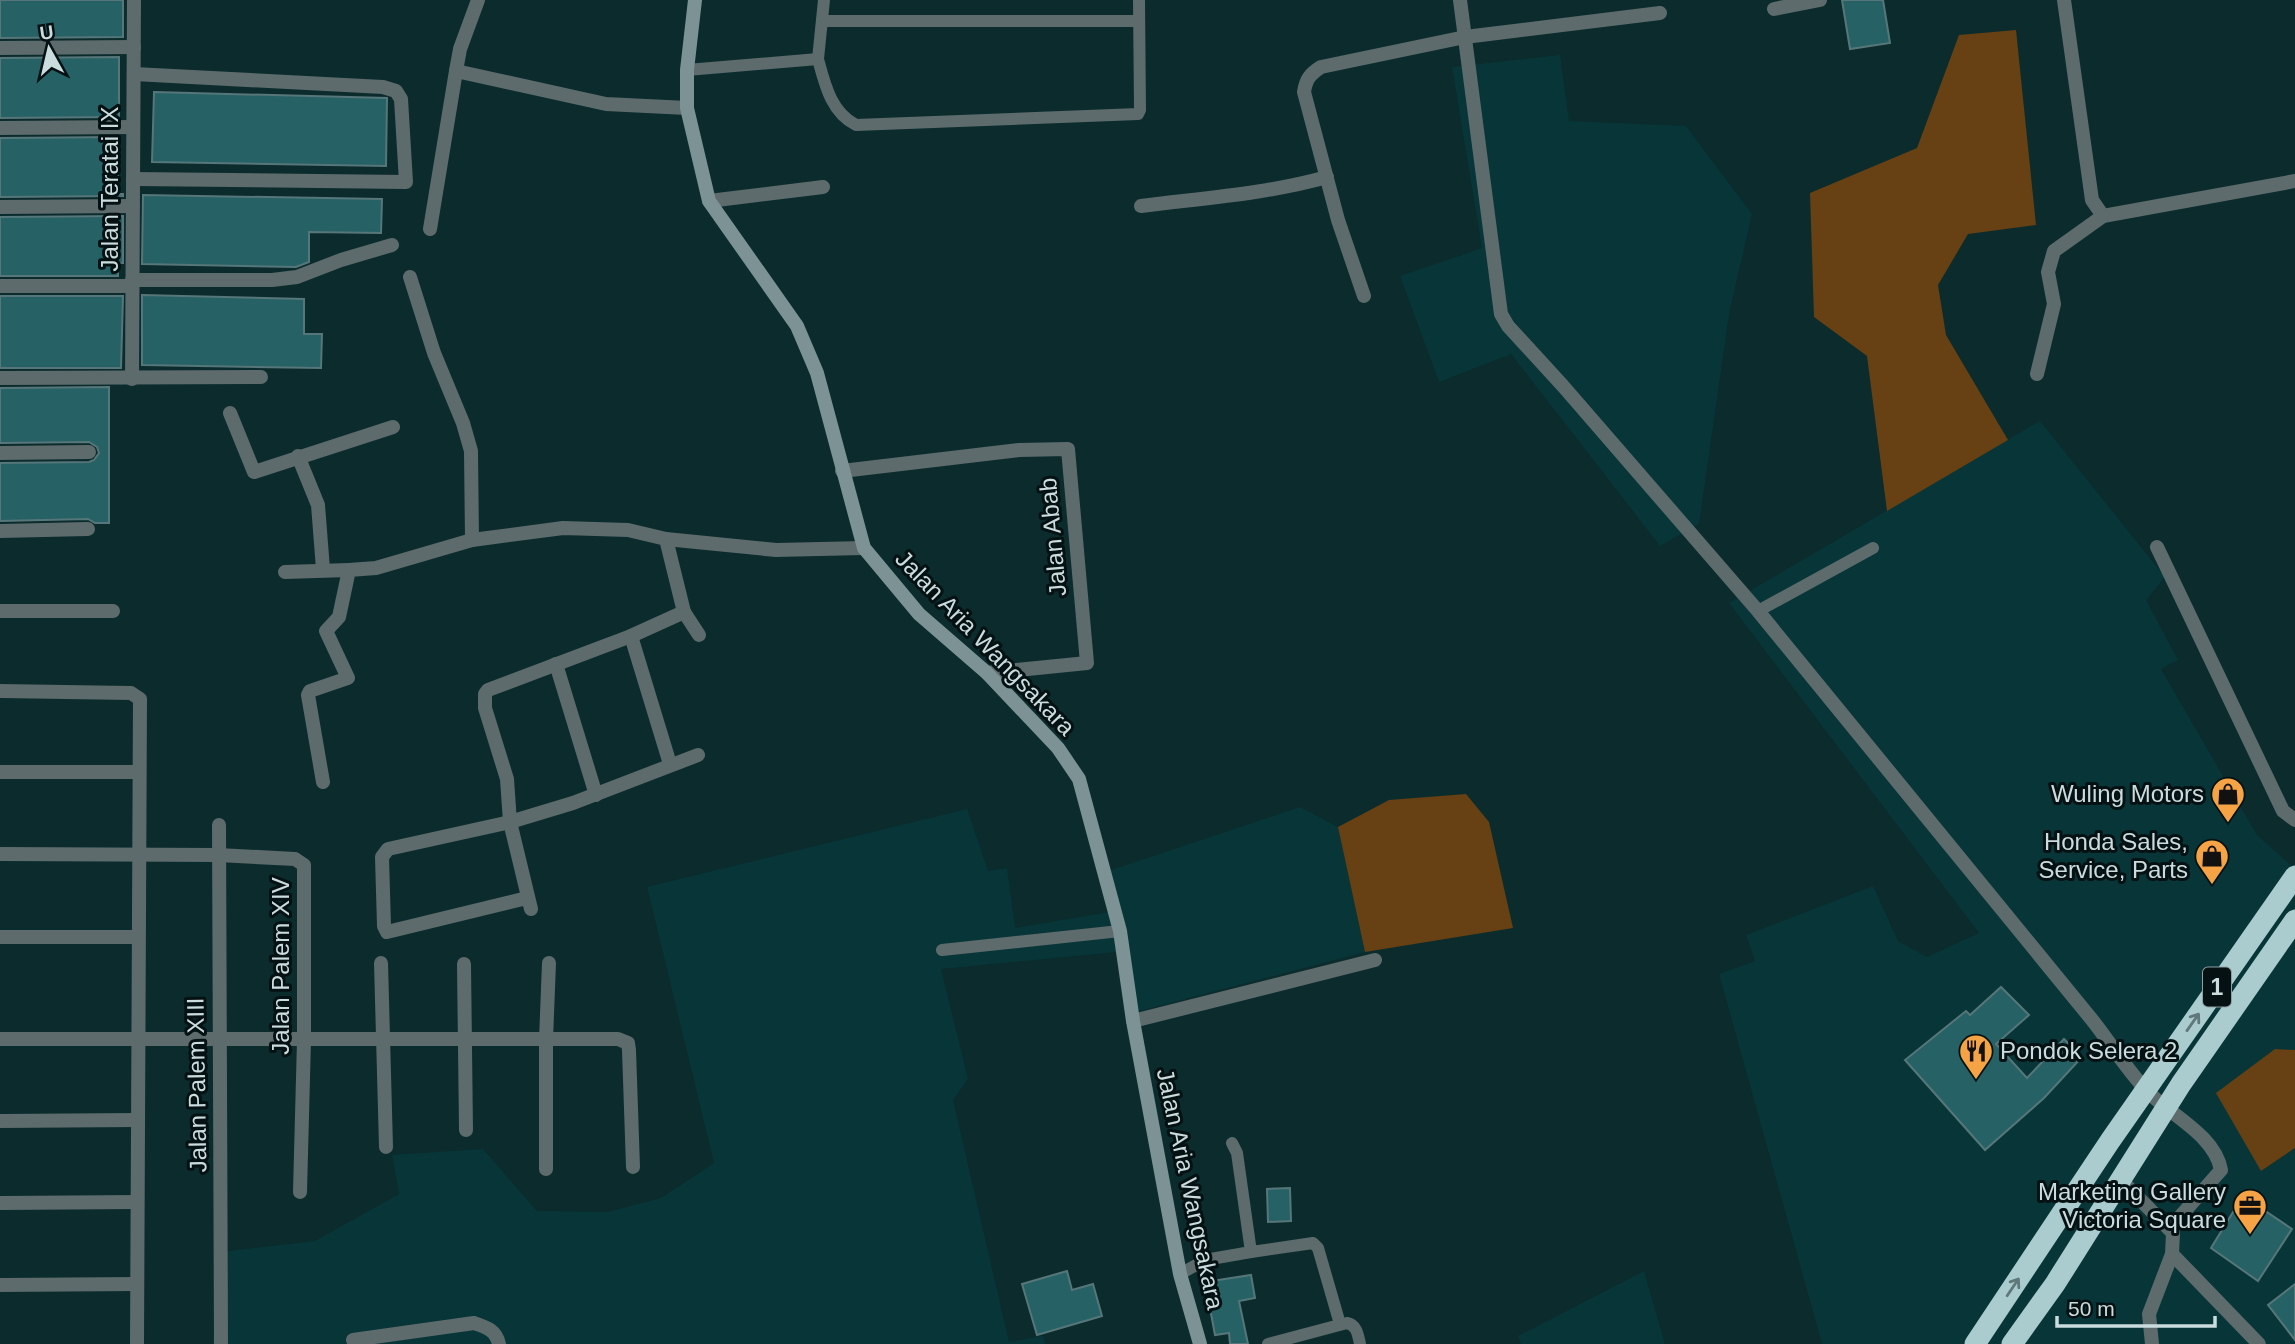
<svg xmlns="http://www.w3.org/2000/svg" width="2295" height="1344" font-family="Helvetica,sans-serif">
<rect width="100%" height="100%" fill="#0b2b2d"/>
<g fill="#083538">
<polygon points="1560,55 1569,121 1686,126 1752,214 1729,314 1699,524 1660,546 1511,354 1439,382 1400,276 1482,248 1452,67"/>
<polygon points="2040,421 2165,577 2146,600 2178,660 2161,669 2257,835 2295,869 2295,1050 2275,1049 2261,1171 2295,1148 2295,1344 1822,1344 1719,974 1755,961 1746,935 1873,886 1898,941 1927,957 1979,933 1729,603"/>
<polygon points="1300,807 1338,827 1365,952 1136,1012 1127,951 941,969 968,1079 953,1100 1009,1342 1043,1336 1045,1344 213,1344 220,1252 315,1241 399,1194 392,1155 483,1149 537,1211 608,1212 661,1198 714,1163 647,887 967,809 988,871 1007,868 1015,928 1121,910 1108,871"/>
<polygon points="1644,1271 1665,1344 1521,1344 1518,1336"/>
</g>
<g fill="#674013">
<polygon points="2016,30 2036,225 1968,234 1938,285 1946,335 2008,440 1887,511 1867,356 1814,317 1810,193 1917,148 1959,35"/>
<polygon points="1466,794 1489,822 1513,928 1365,952 1338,827 1389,800"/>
<polygon points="2275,1049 2295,1050 2295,1148 2261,1171 2216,1093"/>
</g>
<g fill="#266166" stroke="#567679" stroke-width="2">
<polygon points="0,0 123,0 123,37 0,38"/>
<polygon points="1842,0 1883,0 1890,43 1850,49"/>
<polygon points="119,57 119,117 0,118 0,58"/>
<polygon points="154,92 387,98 386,166 152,162"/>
<polygon points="118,137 118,194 123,194 123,196 0,197 0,138"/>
<polygon points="143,195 382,199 381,233 309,232 309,262 296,267 142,264"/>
<polygon points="123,216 123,263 118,263 118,276 0,276 0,217"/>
<polygon points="142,295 304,299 304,334 322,334 321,368 142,365"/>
<polygon points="0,296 123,296 121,368 0,368"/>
<polygon points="109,387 109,523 95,523 88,519 0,521 0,463 89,462 94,460 99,453 97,447 89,442 0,443 0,388"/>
<polygon points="2001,987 2029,1015 1996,1044 2027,1078 2064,1039 2082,1057 2044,1098 1985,1150 1905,1060 1966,1011 1970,1015"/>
<polygon points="1290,1188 1291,1221 1268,1222 1267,1189"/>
<polygon points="2243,1196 2292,1229 2258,1281 2211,1248"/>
<polygon points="1067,1271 1072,1290 1093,1284 1102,1316 1037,1335 1022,1284"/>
<polygon points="1251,1275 1255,1298 1239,1301 1248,1344 1230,1344 1229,1333 1215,1335 1205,1282"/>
<polygon points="2295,1284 2295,1340 2268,1305"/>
</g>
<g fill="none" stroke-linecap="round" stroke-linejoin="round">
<g stroke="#5d6b6c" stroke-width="12">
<polyline points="822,21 1139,21"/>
<path d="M818,59C825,85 831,112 856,125L1138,114L1140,110L1139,0"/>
<polyline points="687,70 818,59 824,0"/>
<polyline points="1758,611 1873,548"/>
<polyline points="942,950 1120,931"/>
<polyline points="1251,1252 1313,1243 1318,1248 1340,1324"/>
<polyline points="1180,1274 1205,1260 1251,1252 1237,1153 1232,1143"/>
<path d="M1268,1344L1347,1323C1357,1325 1358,1335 1360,1344"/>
</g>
<g stroke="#5d6b6c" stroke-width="14">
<path d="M1460,0L1501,314L1508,326L1563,386L1758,611L2093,1021C2111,1044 2127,1070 2147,1091C2170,1115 2215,1135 2221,1170L2170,1228"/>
<polyline points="2064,0 2092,200 2103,216 2295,181"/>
<polyline points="1774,9 1820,0"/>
<polyline points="0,48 134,47"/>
<polyline points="456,71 606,104 687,108"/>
<polyline points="0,128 133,127"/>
<polyline points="133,179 406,182 401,99 396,91 383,87 134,74"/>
<polyline points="709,201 823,187"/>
<path d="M1141,206C1203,198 1266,194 1327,177"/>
<polyline points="0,207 133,206"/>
<polyline points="430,229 456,71 460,49 478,0"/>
<polyline points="410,277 434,353 463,423 471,451 472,540"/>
<polyline points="132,280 272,280 297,277 341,260 392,245"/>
<polyline points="0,286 132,286"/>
<path d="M1364,296L1338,220L1304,92C1306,79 1310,74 1321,67L1465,37L1660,13"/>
<polyline points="2037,374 2054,304 2048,272 2054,251 2103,216"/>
<polyline points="0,378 261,377"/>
<polyline points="132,379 134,0"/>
<polyline points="230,413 254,472 393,427"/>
<polyline points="0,453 89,452"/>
<polyline points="298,456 318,505 323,569"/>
<polyline points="842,471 1019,450 1068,449 1087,663 987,673"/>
<polyline points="0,531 88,529"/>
<polyline points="666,539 684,612 699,635"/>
<polyline points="2157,547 2283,811 2295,820"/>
<polyline points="285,572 349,570"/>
<polyline points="0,611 113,611"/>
<polyline points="631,636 670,764"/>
<polyline points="556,664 596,795"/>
<polyline points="0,691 131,693 140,699 137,1344"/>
<polyline points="0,772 138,772"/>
<polyline points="323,782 308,695 310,691 348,678 326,631 339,617 349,570 376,568 472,540 563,528 628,530 666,539 776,550 864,548"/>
<polyline points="219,825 221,1344"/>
<polyline points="0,854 218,855 295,859 304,865 304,1040 300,1192"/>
<polyline points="527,898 387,932 384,926 382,857 388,849 510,822 573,803 698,755"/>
<polyline points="531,909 510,822 507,779 485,708 485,694 488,690 631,636 684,612"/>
<polyline points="0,937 138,937"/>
<polyline points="381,963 386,1147"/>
<polyline points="464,964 466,1130"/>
<polyline points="1133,1021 1375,960"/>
<polyline points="0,1039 618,1039 628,1043 629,1050 633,1167"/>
<polyline points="0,1121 137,1120"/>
<polyline points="546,1169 546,1040 549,963"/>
<polyline points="2121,1180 2173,1233 2172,1254 2149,1314 2152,1344"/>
<polyline points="0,1203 137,1202"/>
<polyline points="2172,1254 2259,1344"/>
<polyline points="0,1285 137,1284"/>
<path d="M353,1340L474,1323C486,1327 496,1330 499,1344"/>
</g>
<polyline stroke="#7c9294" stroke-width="14" points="695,0 687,70 687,108 709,201 797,326 817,373 864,548 919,614 987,673 1058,748 1079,779 1120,931 1133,1021 1180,1274 1200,1344"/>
<g stroke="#aacccf" stroke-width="21">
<polyline points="1975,1344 2110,1141 2295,876"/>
<polyline points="2012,1344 2055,1284 2181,1084 2295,920"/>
</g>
</g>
<defs><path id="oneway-shaft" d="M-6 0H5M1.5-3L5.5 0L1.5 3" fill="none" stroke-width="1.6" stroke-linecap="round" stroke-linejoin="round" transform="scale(1.75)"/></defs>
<g stroke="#60787a">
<use href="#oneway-shaft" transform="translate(2193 1022) rotate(-55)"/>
<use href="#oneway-shaft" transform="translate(2013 1287) rotate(-56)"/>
</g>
<defs>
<g id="shop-pin" transform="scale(1.75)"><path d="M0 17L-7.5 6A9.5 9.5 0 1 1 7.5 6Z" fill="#f5a345" stroke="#051112"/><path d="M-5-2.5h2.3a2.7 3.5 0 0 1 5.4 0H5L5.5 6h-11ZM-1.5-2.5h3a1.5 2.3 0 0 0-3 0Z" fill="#111"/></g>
<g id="restaurant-pin" transform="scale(1.75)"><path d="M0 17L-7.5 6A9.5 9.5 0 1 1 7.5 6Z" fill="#f5a345" stroke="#051112"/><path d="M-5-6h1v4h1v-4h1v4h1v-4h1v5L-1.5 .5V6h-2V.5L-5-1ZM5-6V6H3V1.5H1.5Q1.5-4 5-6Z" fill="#111"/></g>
<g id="office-pin" transform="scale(1.75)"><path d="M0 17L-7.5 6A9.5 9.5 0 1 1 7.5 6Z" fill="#f5a345" stroke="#051112"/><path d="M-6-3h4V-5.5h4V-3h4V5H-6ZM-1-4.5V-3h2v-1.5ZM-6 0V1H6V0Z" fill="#111"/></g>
</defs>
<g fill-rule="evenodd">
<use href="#shop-pin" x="2228" y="794"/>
<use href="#shop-pin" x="2212" y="856"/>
<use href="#restaurant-pin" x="1976" y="1051"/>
<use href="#office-pin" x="2250" y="1206"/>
</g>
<g text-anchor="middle" stroke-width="6" stroke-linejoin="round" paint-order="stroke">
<rect fill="#051112" stroke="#909fa1" stroke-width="2" x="2203" y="967.5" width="28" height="39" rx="5"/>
<g font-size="23" font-weight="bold" fill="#cbdcde">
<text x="2217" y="995">1</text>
</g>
<g font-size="24" fill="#cbdcde" stroke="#051112">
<text transform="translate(110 189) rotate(-90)" y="8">Jalan Teratai IX</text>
<text transform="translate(1053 537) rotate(-95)" y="8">Jalan Abab</text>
<text transform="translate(985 643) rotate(46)" y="8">Jalan Aria Wangsakara</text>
<text transform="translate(281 966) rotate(-90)" y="8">Jalan Palem XIV</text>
<text transform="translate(197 1085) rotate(-91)" y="8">Jalan Palem XIII</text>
<text transform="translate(1190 1189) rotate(78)" y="8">Jalan Aria Wangsakara</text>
</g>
<g font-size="24" fill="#cbdcde" stroke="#051112" text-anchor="end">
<text x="2204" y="802">Wuling Motors</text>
<text x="2188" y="850">Honda Sales,<tspan x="2188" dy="28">Service, Parts</tspan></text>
<text x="2000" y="1059" text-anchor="start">Pondok Selera 2</text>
<text x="2226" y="1200">Marketing Gallery<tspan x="2226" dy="28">Victoria Square</tspan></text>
</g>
</g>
<g transform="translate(49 49) rotate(352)" stroke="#051112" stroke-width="5" paint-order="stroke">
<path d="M0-5L12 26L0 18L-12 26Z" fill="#cbdcde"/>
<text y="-10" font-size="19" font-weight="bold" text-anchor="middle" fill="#cbdcde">U</text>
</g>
<path d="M2057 1316v10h158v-10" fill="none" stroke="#cbdcde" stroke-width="3.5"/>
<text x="2068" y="1316" font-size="21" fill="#cbdcde" stroke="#051112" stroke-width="5" paint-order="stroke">50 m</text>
</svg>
